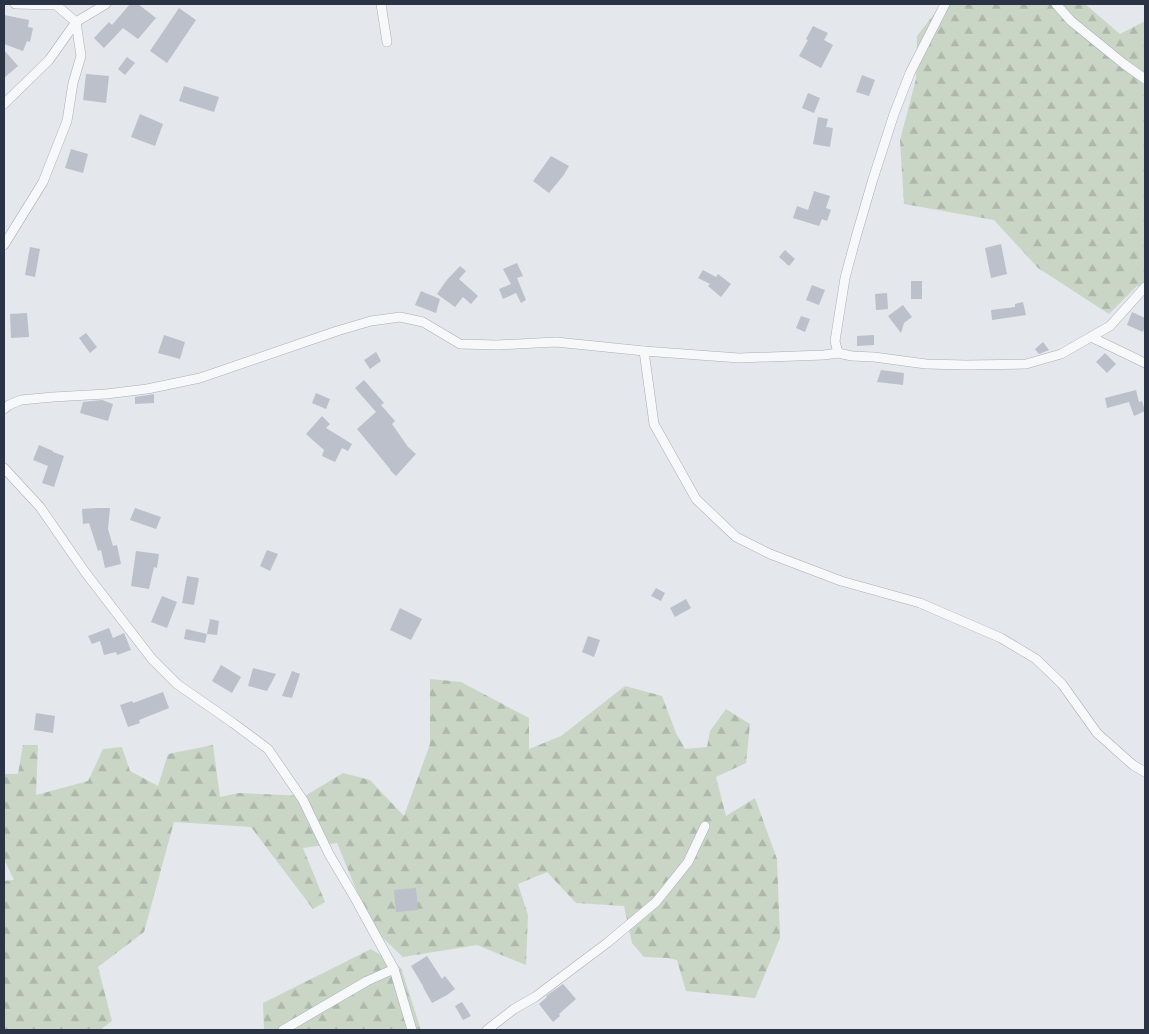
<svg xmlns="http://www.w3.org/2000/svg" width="1149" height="1034" font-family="Commissioner,sans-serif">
<defs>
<pattern id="forest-firs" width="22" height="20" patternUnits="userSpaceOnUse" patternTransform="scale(1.25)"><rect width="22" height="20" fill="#c9d6c5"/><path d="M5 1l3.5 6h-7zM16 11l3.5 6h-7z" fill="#adb8ab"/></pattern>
</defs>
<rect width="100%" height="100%" fill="#e4e7ec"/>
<g fill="url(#forest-firs)">
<polygon points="942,4 1085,4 1120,34 1145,21 1145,288 1137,286 1109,314 1038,268 994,220 904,204 900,140 916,79 917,36"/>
<polygon points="430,679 461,682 529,718 529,749 561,736 625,686 662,696 676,733 685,749 707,747 710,731 726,709 750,724 746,763 716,777 726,816 755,798 777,859 780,938 755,998 686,991 677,960 668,958 644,957 632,943 624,906 576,903 547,872 518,884 528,915 526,965 477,945 403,957 372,928 337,843 303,848 325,902 313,909 251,827 174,822 144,932 98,967 112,1021 100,1030 4,1030 4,881 14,880 4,859 4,774 18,774 23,745 38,745 36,795 88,781 103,749 122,747 130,771 158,786 168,754 213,745 220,797 239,793 305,796 343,773 370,780 404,816 430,744"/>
<polygon points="371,949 401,968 421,1030 264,1030 263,1003"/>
</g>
<g fill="#bbc0ca">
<polygon points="130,4 138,4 156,18 138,39 123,28 104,48 94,38 109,22 112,25"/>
<polygon points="179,8 196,20 167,63 150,51"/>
<polygon points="4,15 29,20 28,27 33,28 30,42 27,41 23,51 4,44"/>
<polygon points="813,26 828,33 824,40 833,45 821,68 799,56 808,40 806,39"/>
<polygon points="4,50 18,66 4,78"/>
<polygon points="127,57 135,63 125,75 118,69"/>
<polygon points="86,74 109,76 106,103 83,100"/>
<polygon points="862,75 875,80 869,96 856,92"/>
<polygon points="184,86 219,97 214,112 179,101"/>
<polygon points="808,93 820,98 814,113 802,108"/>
<polygon points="140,114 163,124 155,146 131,137"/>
<polygon points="818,117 828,119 826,127 833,128 830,147 813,144"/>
<polygon points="71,149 88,154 83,173 65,168"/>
<polygon points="551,156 569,166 563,176 549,193 533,181"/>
<polygon points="814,191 830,196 826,208 831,210 827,221 822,219 819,226 793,218 797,206 808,210"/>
<polygon points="1001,244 1007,274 991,278 985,248"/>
<polygon points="30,247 40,249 35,277 25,275"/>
<polygon points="785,250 795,259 789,266 779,257"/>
<polygon points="517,263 523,276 517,278 526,300 521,303 516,293 503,299 499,289 511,284 503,269"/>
<polygon points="460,266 466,271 459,279 478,296 471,304 463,297 455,307 437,294 446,281"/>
<polygon points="703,270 716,277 718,274 731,284 721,297 708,286 710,284 698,278"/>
<rect x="911" y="281" width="11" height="18"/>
<polygon points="812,285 825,290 819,305 806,300"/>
<polygon points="421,291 440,299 436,313 415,305"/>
<polygon points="887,293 888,309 876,310 875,294"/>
<polygon points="1023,302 1026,315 992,320 991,310 1015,307 1015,304"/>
<polygon points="903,305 912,317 904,323 901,333 888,316"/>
<polygon points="1132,312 1145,318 1145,325 1143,332 1127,325"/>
<polygon points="27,313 29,337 11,338 10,314"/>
<polygon points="801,316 810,319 805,332 796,328"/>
<polygon points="86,333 97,347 90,353 79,338"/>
<polygon points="164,335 185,342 180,359 158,353"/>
<polygon points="874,335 874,345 857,346 857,336"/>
<polygon points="1043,342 1049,350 1039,354 1035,349"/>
<polygon points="376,352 381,361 370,369 364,360"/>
<polygon points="1105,353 1116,364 1107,373 1096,362"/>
<polygon points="881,370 904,373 903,385 877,382"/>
<polygon points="364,380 384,403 381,405 395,421 392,424 408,447 416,454 396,476 390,470 390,469 357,429 376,412 355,388"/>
<polygon points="1136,390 1139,402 1142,401 1145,411 1134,416 1129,402 1107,408 1105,398"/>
<polygon points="316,393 330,399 326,409 312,403"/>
<polygon points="154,394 154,403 135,404 135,397"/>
<polygon points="102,400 113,404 108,421 80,413 83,402"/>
<polygon points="322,416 330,424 326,428 352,444 348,451 342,448 335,462 322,456 324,450 306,434"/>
<polygon points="39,445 53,451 53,452 64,456 54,487 42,483 48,466 33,460"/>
<polygon points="98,508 110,508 108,529 113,546 117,545 121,564 105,568 101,550 98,551 89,523 83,524 82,509"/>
<polygon points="135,508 161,517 156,529 130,520"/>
<polygon points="267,550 278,554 270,571 260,566"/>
<polygon points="136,551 159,554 157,568 154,567 149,589 131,586"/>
<polygon points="187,576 199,578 194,605 182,603"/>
<polygon points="656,588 665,593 661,601 651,596"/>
<polygon points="162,596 177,602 167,628 151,622"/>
<polygon points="686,599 691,608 675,617 670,608"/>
<polygon points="400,608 422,619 411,640 390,630"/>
<polygon points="210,619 219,621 217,635 207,634"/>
<polygon points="109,628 113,638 124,633 131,650 117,655 116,652 104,655 100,641 92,644 88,636"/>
<polygon points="186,629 207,634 205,643 184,639"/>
<polygon points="588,636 600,640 594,657 582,652"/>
<polygon points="221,665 241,677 232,693 212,681"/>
<polygon points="253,668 276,674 267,691 248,686"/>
<polygon points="292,671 300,674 292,698 282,696"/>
<polygon points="163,692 169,708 139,720 140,723 128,727 120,705 132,701 133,703"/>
<polygon points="36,713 55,716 53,733 34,730"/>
<polygon points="416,888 418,910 396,912 394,890"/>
<polygon points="427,956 442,979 445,976 455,989 447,995 432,1003 423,987 423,986 411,966"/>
<polygon points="563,984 576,999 559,1014 560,1016 553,1022 539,1004 547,997 546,996"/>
<polygon points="462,1002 471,1016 463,1020 455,1006"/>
</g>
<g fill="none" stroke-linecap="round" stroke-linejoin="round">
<g stroke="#a9aeb7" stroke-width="10">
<g id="street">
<polyline points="381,4 387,42"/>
<polyline points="1056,4 1071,21 1124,64 1145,79"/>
<polyline points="4,104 49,60 76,22 106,4"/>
<polyline points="4,245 43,182 67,121 73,83 81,56 76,22 56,5 15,4"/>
<polyline points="1091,337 1145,363"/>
<polyline points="644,351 654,424 696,499 736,537 770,554 841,581 920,603 1001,638 1036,659 1062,684 1097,733 1133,765 1145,772"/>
<polyline points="838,353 835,341 845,278 856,237 873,179 894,114 910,73 945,4"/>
<polyline points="4,409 9,405 21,400 53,397 106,394 147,389 200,378 337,331 371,321 400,317 423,322 460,344 497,345 556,342 644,351 739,358 824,355 838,353 852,356 874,357 926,364 966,365 1026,364 1061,354 1110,326 1145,287"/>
<polyline points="4,468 40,507 85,572 152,659 177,684 233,723 268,749 303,800 329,854 355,898 394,969 412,1030"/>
<polyline points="283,1030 367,981 394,969"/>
<polyline points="487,1030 514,1009 535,997 607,943 656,902 688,862 705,826"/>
</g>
</g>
<use href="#street" stroke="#f7f8fa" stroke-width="9"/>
</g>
<rect width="1149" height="1034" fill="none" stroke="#2b3445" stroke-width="10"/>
</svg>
